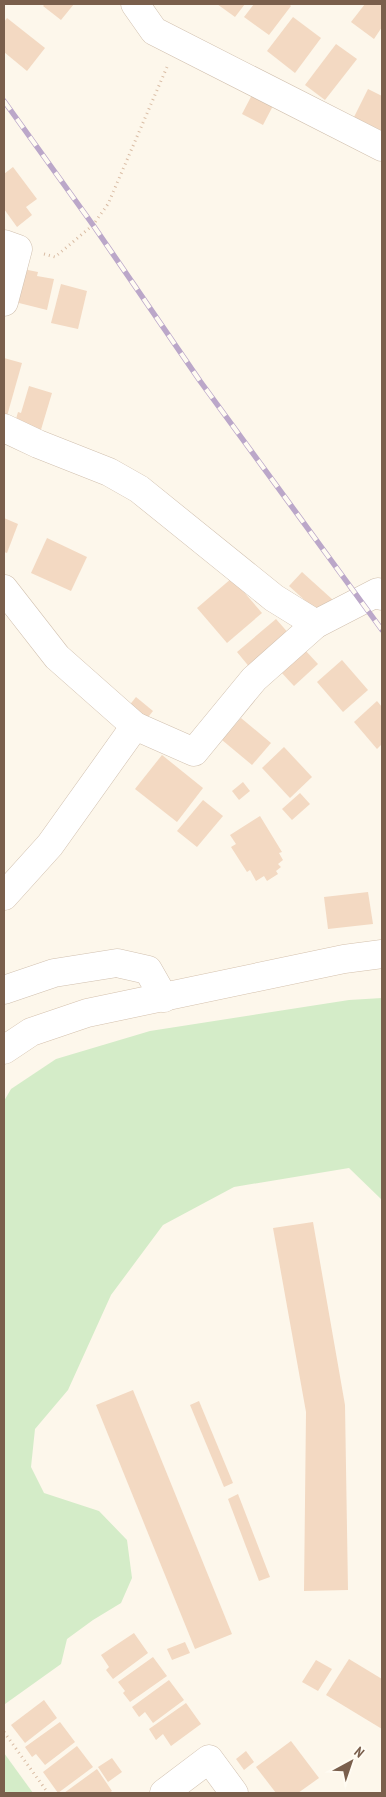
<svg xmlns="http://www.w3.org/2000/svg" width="386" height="1797" font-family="'PT Sans Narrow',sans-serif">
<rect width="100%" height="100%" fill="#fdf7eb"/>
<g fill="#d4ecc8">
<polygon points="382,998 382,1200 349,1168 234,1187 163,1225 111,1295 68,1390 35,1429 31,1467 44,1493 99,1511 127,1540 132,1578 121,1603 93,1620 67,1639 61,1664 5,1704 4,1101 11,1089 56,1059 150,1031 349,1000"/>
<polygon points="4,1753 33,1793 4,1793"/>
</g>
<g fill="#f3d9c2">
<polygon points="45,4 74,4 61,20 43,6"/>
<polygon points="217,4 245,4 235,17"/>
<polygon points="254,4 289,4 291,6 269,35 244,17"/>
<polygon points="365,4 382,4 382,27 374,39 351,22"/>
<polygon points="293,17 321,38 295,73 267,51"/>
<polygon points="7,18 45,48 27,71 4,52 4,22"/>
<polygon points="336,44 357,59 325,100 305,85"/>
<polygon points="368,89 382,96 382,131 354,117"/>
<polygon points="254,91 275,102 263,125 242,114"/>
<polygon points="13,167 37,199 26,207 32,215 17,227 4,209 4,174"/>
<polygon points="23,269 38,272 37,276 54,279 47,310 15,302"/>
<polygon points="61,284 87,291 78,329 51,323"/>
<polygon points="4,358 22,363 7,416 4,415"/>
<polygon points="29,386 52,393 40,433 14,426 18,412 21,413"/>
<polygon points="4,518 18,524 7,553 4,552"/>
<polygon points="47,538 87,557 71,591 31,573"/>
<polygon points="302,572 333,600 320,614 289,586"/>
<polygon points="232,578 262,613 227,643 197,608"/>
<polygon points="276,619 291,636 251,669 237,652"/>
<polygon points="304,649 318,664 294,686 280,671"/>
<polygon points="342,660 368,690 343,712 317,682"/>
<polygon points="136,697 153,711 145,721 128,707"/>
<polygon points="377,701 382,707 382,744 377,749 354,722"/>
<polygon points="241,718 271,743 252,765 222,740"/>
<polygon points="284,747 312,777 290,798 262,768"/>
<polygon points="162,755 203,788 177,822 135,789"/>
<polygon points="243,782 250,791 239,800 232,791"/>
<polygon points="300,793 310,804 292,820 282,809"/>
<polygon points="203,800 223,816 197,847 177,831"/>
<polygon points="260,816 282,852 279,853 283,860 278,864 281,867 276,871 278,874 267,881 264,876 256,881 250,870 247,872 231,847 236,844 230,835"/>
<polygon points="368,892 373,924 328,929 324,897"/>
<polygon points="313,1222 345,1405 348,1590 304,1591 306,1412 273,1228"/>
<polygon points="133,1390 232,1634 195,1649 96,1405"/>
<polygon points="199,1401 233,1483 224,1487 190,1405"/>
<polygon points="238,1494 270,1577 259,1581 228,1499"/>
<polygon points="134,1633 148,1653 113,1679 106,1670 109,1667 101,1655"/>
<polygon points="185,1642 190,1653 172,1660 167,1649"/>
<polygon points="153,1657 167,1676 130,1702 123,1693 125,1691 118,1682"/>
<polygon points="349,1659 382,1679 382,1729 326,1695"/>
<polygon points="316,1660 332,1669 318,1691 302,1682"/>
<polygon points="169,1680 184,1700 153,1723 145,1712 139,1717 132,1707"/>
<polygon points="44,1700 57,1718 25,1743 11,1725"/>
<polygon points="186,1703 201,1724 171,1746 163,1734 156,1740 149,1729"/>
<polygon points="60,1722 75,1742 45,1765 36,1754 32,1757 25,1747"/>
<polygon points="291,1741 319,1778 298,1793 276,1793 256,1767"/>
<polygon points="77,1746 93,1767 58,1793 43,1772"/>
<polygon points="246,1751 254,1762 244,1770 236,1759"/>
<polygon points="112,1758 122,1772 108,1782 98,1767"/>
<polygon points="97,1769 112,1791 109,1793 64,1793"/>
</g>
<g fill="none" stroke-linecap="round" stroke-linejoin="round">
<g stroke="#d1c0af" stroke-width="29">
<g id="street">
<polyline points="135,4 154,31 382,147"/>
<polyline points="4,244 18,249 4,302"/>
<polyline points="4,428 38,444 109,472 139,489 274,598 316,624"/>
<polyline points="4,589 57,657 135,726 194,752 254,679 316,624 378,592 382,596"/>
<polyline points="4,896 50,845 135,726"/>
<polyline points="4,990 54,973 117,963 148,970 164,998"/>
<polyline points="164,1793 209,1759 234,1793"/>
</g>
</g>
<g stroke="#d4c1ad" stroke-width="29">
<polyline id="secondary" points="4,1050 31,1032 87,1013 344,959 382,954"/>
</g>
<g stroke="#d9bca4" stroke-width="3" stroke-dasharray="1 4" stroke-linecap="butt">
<polyline points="44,254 55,257 93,225 108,204 167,67"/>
<polyline points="4,1732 48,1793"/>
</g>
<use href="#street" stroke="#fff" stroke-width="28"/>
<use href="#secondary" stroke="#fff" stroke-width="28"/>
<g stroke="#bba7c9" stroke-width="5.5">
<polyline id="rail" points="4,101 93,225 200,381 382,630"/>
</g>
<use href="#rail" stroke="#fffbf2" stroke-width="4" stroke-dasharray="11" stroke-linecap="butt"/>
</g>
<rect width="386" height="1797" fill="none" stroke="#7a5f4c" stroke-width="10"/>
<g transform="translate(351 1762) rotate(40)" stroke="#fffbf2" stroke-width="4" paint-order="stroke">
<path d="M0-4L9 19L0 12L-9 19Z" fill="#7a5f4c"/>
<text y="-8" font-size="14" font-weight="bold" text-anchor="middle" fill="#7a5f4c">N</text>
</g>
</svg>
